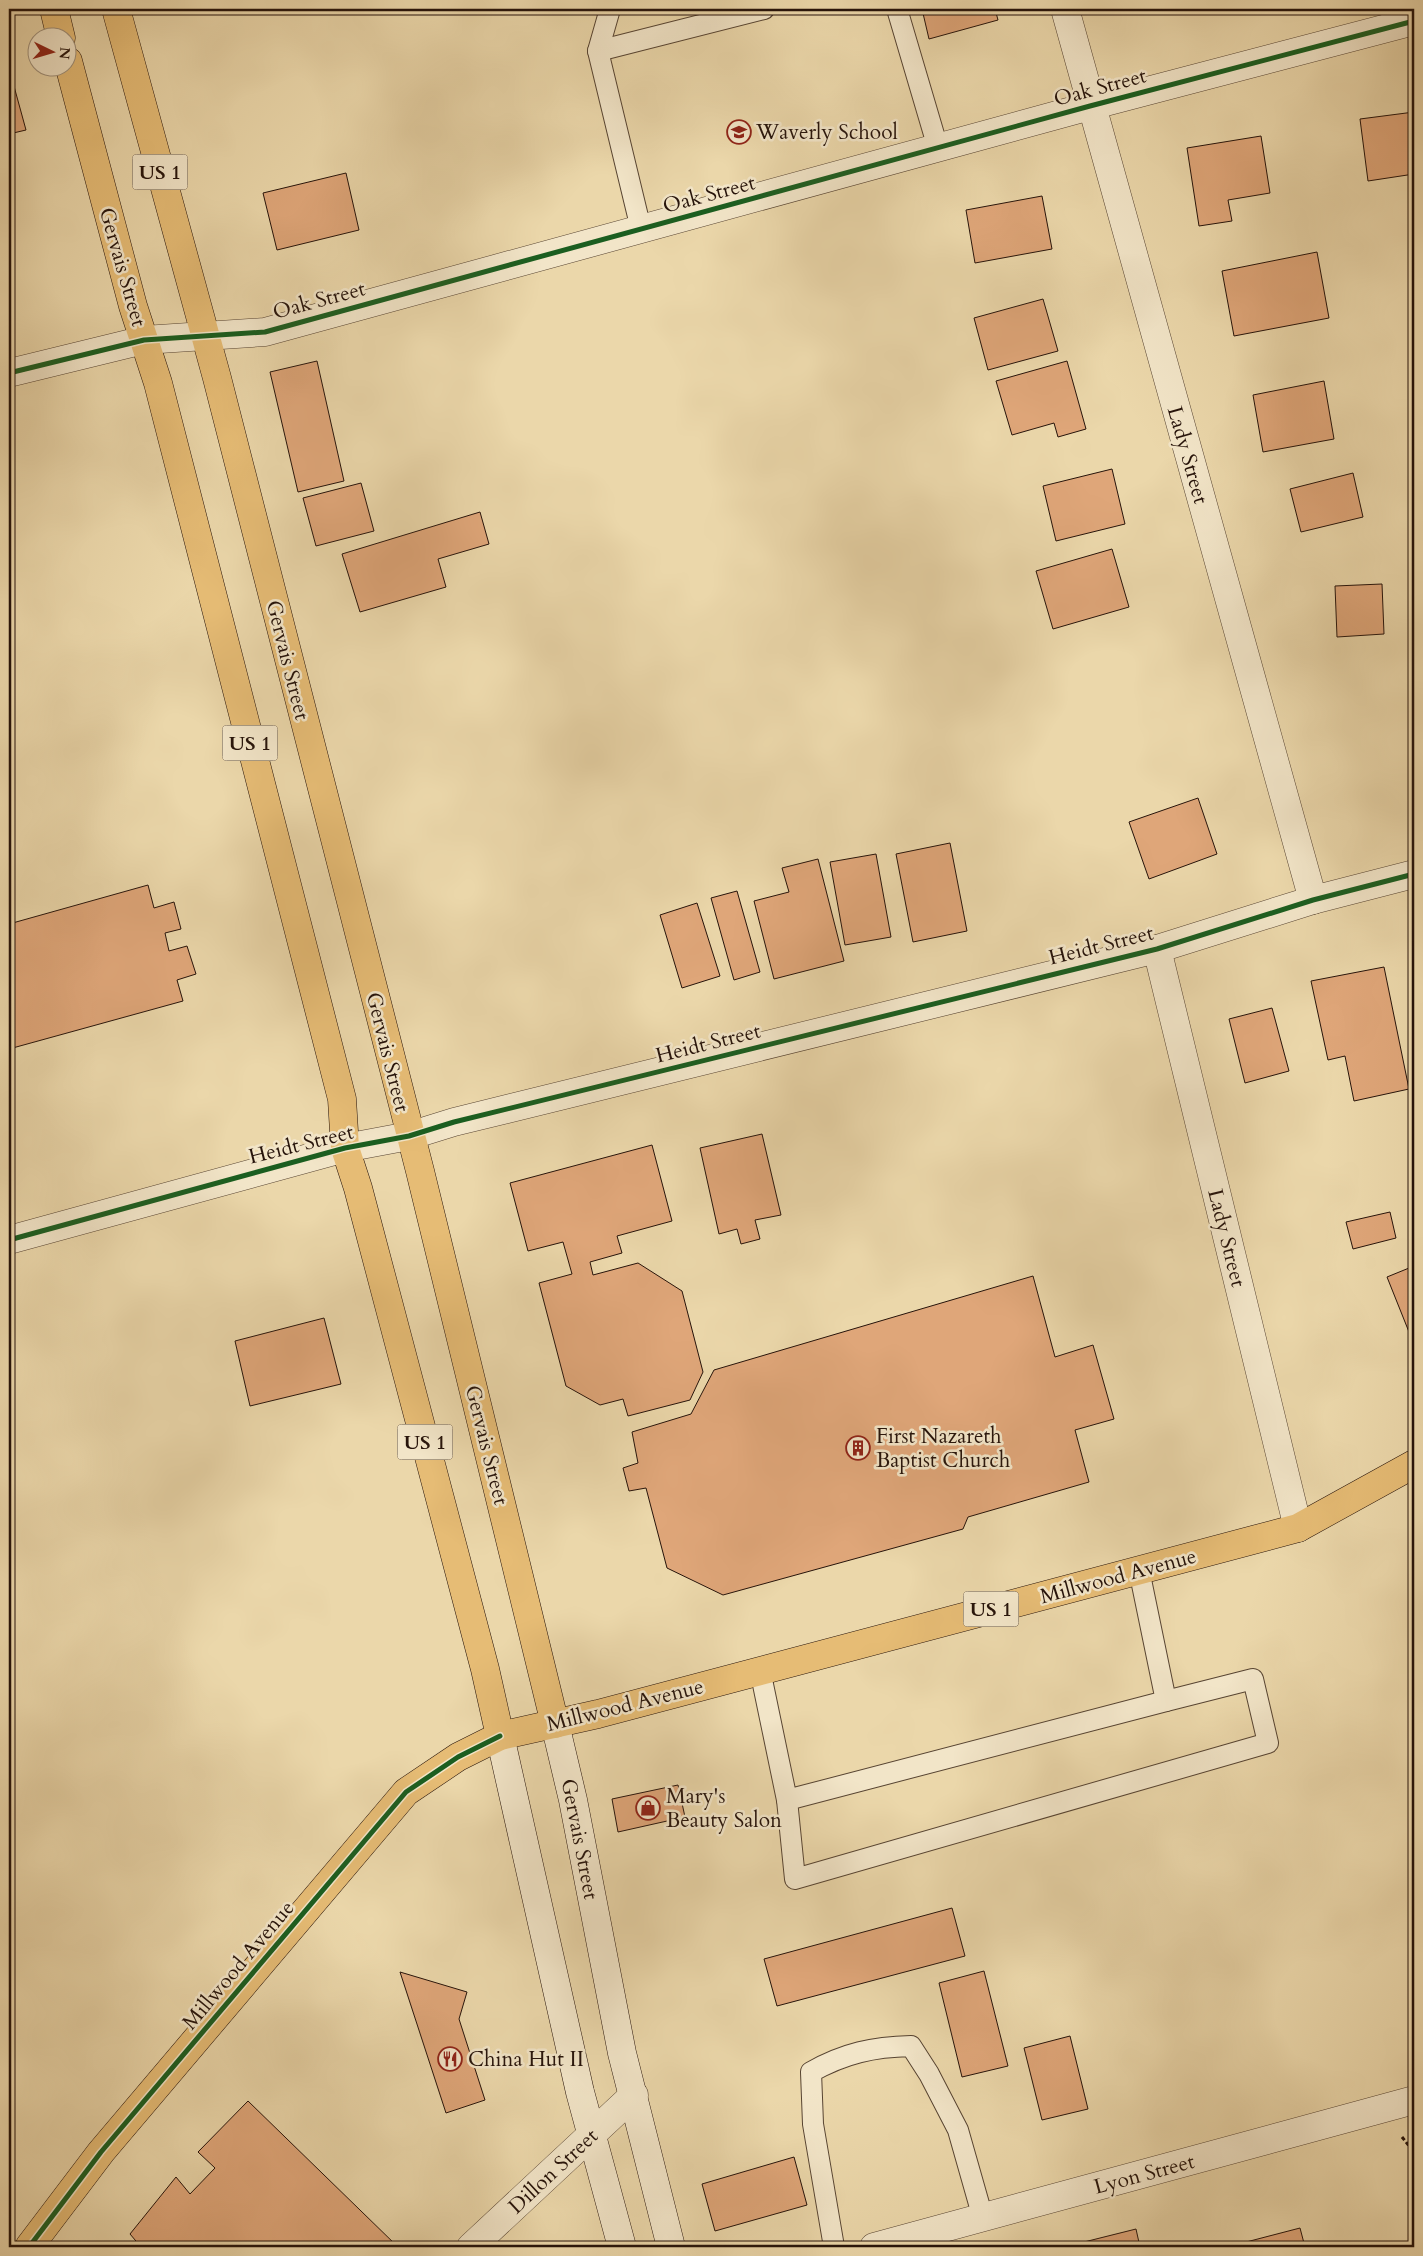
<svg xmlns="http://www.w3.org/2000/svg" width="1423" height="2256" font-family="Cardo,serif">
<rect width="100%" height="100%" fill="#ebd7aa"/>
<filter id="stains"><feTurbulence type="fractalNoise" baseFrequency=".004" numOctaves="4"/><feColorMatrix values="0 0 0 0 .2 0 0 0 0 .09 0 0 0 0 .02 0 0 0 .5 -.17"/></filter>
<radialGradient id="worn" r=".72"><stop offset=".6" stop-color="#630" stop-opacity="0"/><stop offset="1" stop-color="#630" stop-opacity=".3"/></radialGradient>
<g fill="#dfa679" stroke="#26130a">
<polygon points="922,9 995,9 998,20 929,39"/>
<polygon points="9,68 26,130 9,134"/>
<polygon points="1414,112 1414,174 1368,181 1360,119"/>
<polygon points="1261,136 1270,193 1228,200 1232,221 1199,226 1187,148"/>
<polygon points="346,173 359,230 277,250 263,193"/>
<polygon points="1042,196 1052,249 975,263 966,210"/>
<polygon points="1317,252 1329,318 1234,336 1222,271"/>
<polygon points="1043,299 1058,351 988,370 974,318"/>
<polygon points="317,361 344,481 298,492 270,372"/>
<polygon points="1067,361 1086,429 1058,437 1054,423 1012,435 996,381"/>
<polygon points="1324,381 1334,439 1263,452 1253,395"/>
<polygon points="1112,469 1125,524 1056,541 1043,486"/>
<polygon points="1353,473 1363,517 1301,532 1290,489"/>
<polygon points="361,483 374,531 316,546 303,498"/>
<polygon points="480,512 489,544 438,559 446,587 360,612 342,554"/>
<polygon points="1112,549 1129,607 1053,629 1036,571"/>
<polygon points="1382,584 1384,634 1337,637 1335,586"/>
<polygon points="1198,798 1217,854 1149,879 1129,822"/>
<polygon points="950,843 967,931 913,942 896,854"/>
<polygon points="876,854 891,937 845,945 830,862"/>
<polygon points="818,859 844,961 774,979 754,901 789,892 782,868"/>
<polygon points="148,885 154,908 174,902 181,929 165,933 169,951 187,946 196,974 177,980 183,1001 9,1049 9,924"/>
<polygon points="737,891 760,972 734,980 711,898"/>
<polygon points="697,903 720,976 682,988 660,915"/>
<polygon points="1384,967 1409,1089 1354,1101 1345,1056 1328,1060 1311,981"/>
<polygon points="1272,1008 1289,1071 1245,1083 1229,1019"/>
<polygon points="762,1134 781,1215 755,1220 760,1239 741,1244 737,1229 719,1234 700,1148"/>
<polygon points="652,1145 672,1221 617,1236 622,1253 590,1262 593,1275 638,1263 682,1291 703,1372 690,1400 628,1416 623,1399 600,1405 566,1386 539,1283 572,1274 563,1242 528,1251 510,1183"/>
<polygon points="1390,1212 1396,1238 1353,1249 1346,1222"/>
<polygon points="1414,1266 1414,1330 1409,1332 1387,1277"/>
<polygon points="1033,1276 1055,1357 1093,1345 1114,1419 1075,1430 1089,1482 968,1517 963,1529 723,1595 667,1568 646,1488 629,1491 623,1468 638,1463 632,1432 691,1414 714,1370"/>
<polygon points="324,1318 341,1384 250,1406 235,1341"/>
<polygon points="678,1785 685,1817 618,1832 612,1799"/>
<polygon points="952,1908 965,1956 777,2006 764,1959"/>
<polygon points="984,1971 1008,2066 962,2077 939,1983"/>
<polygon points="400,1972 467,1992 459,2019 485,2100 446,2113"/>
<polygon points="1070,2036 1088,2109 1042,2120 1024,2048"/>
<polygon points="248,2101 398,2247 141,2247 130,2234 176,2177 190,2194 215,2168 198,2152"/>
<polygon points="794,2157 807,2205 715,2231 702,2184"/>
<polygon points="1300,2228 1305,2247 1227,2247"/>
<polygon points="1136,2229 1140,2247 1064,2247"/>
</g>
<g fill="none" stroke-linecap="round" stroke-linejoin="round">
<g stroke="#574432" stroke-width="22">
<g id="service">
<polyline points="610,9 598,51 641,229"/>
<polyline points="897,9 938,148"/>
<polyline points="598,51 764,9"/>
<polyline points="760,1670 787,1800 1166,1701 1139,1570"/>
<polyline points="787,1800 795,1879 1268,1743 1253,1679 1166,1701"/>
<path d="M834,2247L813,2124L811,2072C845,2053 873,2047 911,2046L929,2074L958,2130L983,2218"/>
</g>
</g>
<g stroke="#574432" stroke-width="29">
<g id="minor">
<polyline points="1065,9 1313,900"/>
<polyline points="9,373 144,340 265,332 1090,106 1414,21"/>
<polyline points="1157,949 1298,1528"/>
<polyline points="9,1240 345,1148 409,1136 454,1122 1157,949 1313,900 1414,874"/>
<polyline points="471,2247 634,2095"/>
<polyline points="874,2247 1414,2100"/>
</g>
</g>
<g stroke="#26130a" stroke-width="29">
<g id="secondary">
<polyline points="555,1724 573,1800 622,2053 671,2247"/>
<polyline points="500,1736 580,2092 622,2247"/>
</g>
</g>
<g stroke="#26130a" stroke-width="29">
<g id="primary">
<polyline points="54,9 61,38"/>
<polyline points="116,9 217,378 420,1171 555,1724"/>
<polyline points="68,61 133,306 158,383 342,1099 345,1148 358,1188 485,1669 500,1736"/>
<polyline points="29,2247 101,2152 406,1792 458,1757 500,1736 598,1714 1298,1528 1414,1464"/>
</g>
</g>
<polyline stroke="#26130a" stroke-width="3" stroke-dasharray="4 2.5" stroke-linecap="butt" points="1402,2137 1414,2152"/>
<use href="#service" stroke="#f2e5c8" stroke-width="20"/>
<use href="#minor" stroke="#f2e5c8" stroke-width="28"/>
<use href="#secondary" stroke="#f2e5c8" stroke-width="28"/>
<use href="#primary" stroke="#e6bc75" stroke-width="28"/>
<g stroke="#f2e5c8" stroke-width="8">
<g id="cycleway">
<polyline points="9,373 144,340 265,332 1090,106 1414,21"/>
<polyline points="9,1240 345,1148 409,1136 454,1122 1157,949 1313,900 1414,874"/>
<polyline points="29,2247 101,2152 406,1792 458,1757 500,1736"/>
</g>
</g>
<use href="#cycleway" stroke="#1b5e20" stroke-width="5"/>
</g>
<defs>
<g id="school-ring" transform="scale(1.25)"><circle r="9.5" fill="#f2e5c8" stroke="#8f2418" stroke-width="1.5"/><path d="M0-5L7-2L0 1L-7-2ZM-4 1L0 2.5L4 1V4Q0 6-4 4Z" fill="#8f2418"/></g>
<g id="building-ring" transform="scale(1.25)"><circle r="9.5" fill="#f2e5c8" stroke="#8f2418" stroke-width="1.5"/><path d="M-4-6H4V6H1V3H-1V6H-4ZM-2.5-4.3h1.7v1.8h-1.7ZM.8-4.3h1.7v1.8H.8ZM-2.5-1h1.7V.8h-1.7ZM.8-1h1.7V.8H.8Z" fill="#8f2418"/></g>
<g id="shop-ring" transform="scale(1.25)"><circle r="9.5" fill="#f2e5c8" stroke="#8f2418" stroke-width="1.5"/><path d="M-5-2.5h2.3a2.7 3.5 0 0 1 5.4 0H5L5.5 6h-11ZM-1.5-2.5h3a1.5 2.3 0 0 0-3 0Z" fill="#8f2418"/></g>
<g id="restaurant-ring" transform="scale(1.25)"><circle r="9.5" fill="#f2e5c8" stroke="#8f2418" stroke-width="1.5"/><path d="M-5-6h1v4h1v-4h1v4h1v-4h1v5L-1.5 .5V6h-2V.5L-5-1ZM5-6V6H3V1.5H1.5Q1.5-4 5-6Z" fill="#8f2418"/></g>
</defs>
<g fill-rule="evenodd">
<use href="#school-ring" x="739" y="132"/>
<use href="#building-ring" x="858" y="1448"/>
<use href="#shop-ring" x="648" y="1808"/>
<use href="#restaurant-ring" x="450" y="2059"/>
</g>
<g text-anchor="middle" stroke-width="5" stroke-linejoin="round" paint-order="stroke">
<g fill="#f2e5c8" stroke="#635243" stroke-width="1">
<rect x="132.5" y="154.5" width="55" height="35" rx="4"/>
<rect x="222.5" y="725.5" width="55" height="35" rx="4"/>
<rect x="397.5" y="1424.5" width="55" height="35" rx="4"/>
<rect x="963.5" y="1591.5" width="55" height="35" rx="4"/>
</g>
<g font-size="20" font-weight="bold" fill="#26130a">
<text x="160" y="179">US 1</text>
<text x="250" y="750">US 1</text>
<text x="425" y="1449">US 1</text>
<text x="991" y="1616">US 1</text>
</g>
<g font-size="21" fill="#26130a" stroke="#f2e5c8">
<text transform="translate(1100 87) rotate(-15)" y="7">Oak Street</text>
<text transform="translate(709 194) rotate(-15)" y="7">Oak Street</text>
<text transform="translate(123 267) rotate(74)" y="7">Gervais Street</text>
<text transform="translate(319 300) rotate(-15)" y="7">Oak Street</text>
<text transform="translate(1188 455) rotate(74)" y="7">Lady Street</text>
<text transform="translate(288 660) rotate(76)" y="7">Gervais Street</text>
<text transform="translate(1101 945) rotate(-14)" y="7">Heidt Street</text>
<text transform="translate(708 1043) rotate(-14)" y="7">Heidt Street</text>
<text transform="translate(388 1052) rotate(76)" y="7">Gervais Street</text>
<text transform="translate(301 1144) rotate(-14)" y="7">Heidt Street</text>
<text transform="translate(1227 1238) rotate(76)" y="7">Lady Street</text>
<text transform="translate(487 1445) rotate(76)" y="7">Gervais Street</text>
<text transform="translate(1118 1576) rotate(-15)" y="7">Millwood Avenue</text>
<text transform="translate(625 1705) rotate(-14)" y="7">Millwood Avenue</text>
<text transform="translate(580 1839) rotate(79)" y="7">Gervais Street</text>
<text transform="translate(238 1965) rotate(-50)" y="7">Millwood Avenue</text>
<text transform="translate(553 2171) rotate(-43)" y="7">Dillon Street</text>
<text transform="translate(1144 2174) rotate(-15)" y="7">Lyon Street</text>
</g>
<g font-size="21" fill="#26130a" stroke="#f2e5c8" text-anchor="start">
<text x="756" y="139">Waverly School</text>
<text x="876" y="1443">First Nazareth<tspan x="876" dy="24">Baptist Church</tspan></text>
<text x="666" y="1803">Mary's<tspan x="666" dy="24">Beauty Salon</tspan></text>
<text x="468" y="2066">China Hut II</text>
</g>
</g>
<rect width="1423" height="2256" fill="none" stroke="#ebd7aa" stroke-width="30"/>
<rect x="10" y="10" width="1403" height="2236" fill="none" stroke="#26130a" stroke-width="2.5"/>
<rect x="15" y="15" width="1393" height="2226" fill="none" stroke="#26130a"/>
<g transform="translate(52 52) rotate(95)"><circle r="24" fill="#f2e5c8" stroke="#a0917c"/>
<path d="M0-4L9 19L0 12L-9 19Z" fill="#8f2418"/>
<text y="-8" font-size="14" font-weight="bold" text-anchor="middle" fill="#26130a">N</text>
</g>
<rect width="100%" height="100%" filter="url(#stains)"/>
<rect width="100%" height="100%" fill="url(#worn)"/>
</svg>
